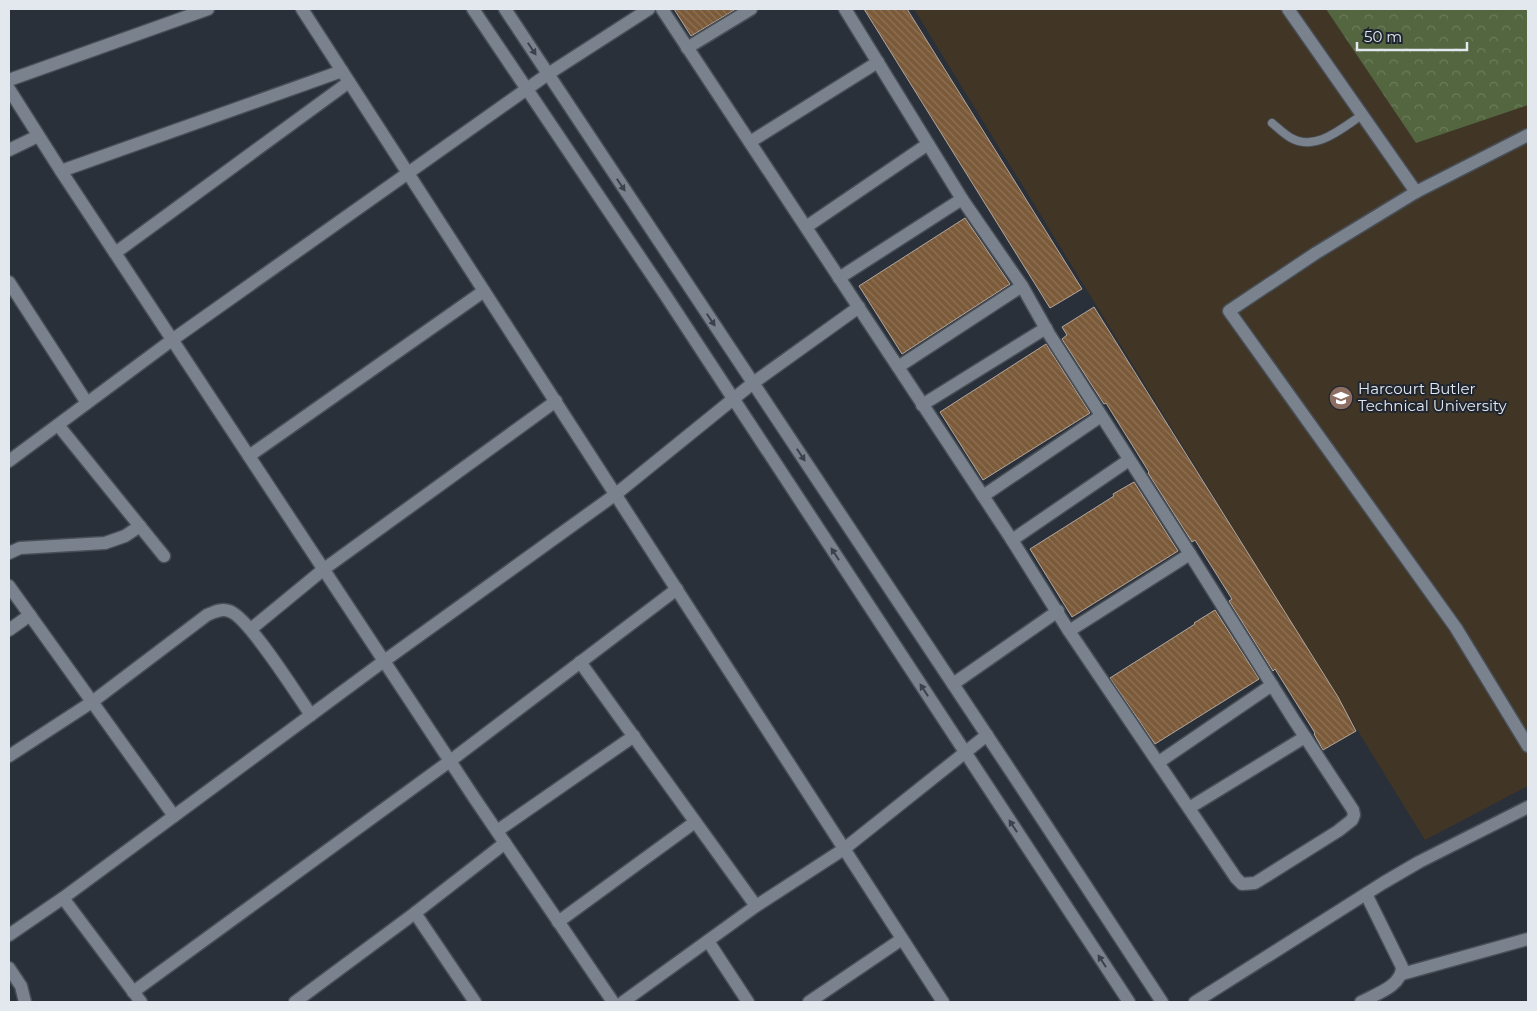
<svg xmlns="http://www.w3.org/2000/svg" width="1537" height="1011" font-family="Montserrat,sans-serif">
<defs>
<pattern id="forest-crowns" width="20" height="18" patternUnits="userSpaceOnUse" patternTransform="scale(1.25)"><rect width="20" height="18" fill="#53663f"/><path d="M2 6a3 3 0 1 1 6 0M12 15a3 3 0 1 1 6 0" fill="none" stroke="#6c7c5b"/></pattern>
<pattern id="building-back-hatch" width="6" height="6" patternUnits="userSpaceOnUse" patternTransform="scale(1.25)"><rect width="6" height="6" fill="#7b5a39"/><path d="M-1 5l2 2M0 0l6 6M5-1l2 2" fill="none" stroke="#8e7256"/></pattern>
</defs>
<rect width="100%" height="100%" fill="#29303a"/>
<polygon fill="#413526" points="914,9 1528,9 1528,786 1425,840"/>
<polygon fill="url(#forest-crowns)" points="1326,9 1528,9 1528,105 1416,143"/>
<g fill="url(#building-back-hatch)" stroke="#b3a79d">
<polygon points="674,9 736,9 691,36"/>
<polygon points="864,9 907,9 1082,289 1050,308"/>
<polygon points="965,218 1010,284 902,354 859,286"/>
<polygon points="1094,307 1338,697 1356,731 1323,750 1314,734 1315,733 1275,669 1273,671 1229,601 1232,599 1195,540 1192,542 1148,473 1149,472 1106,403 1104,404 1062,339 1067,335 1062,327"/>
<polygon points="1046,344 1090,413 983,480 940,412"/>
<polygon points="1134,482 1178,551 1072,617 1030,549 1114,496 1113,494"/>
<polygon points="1215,610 1259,679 1155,744 1110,678 1195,624 1194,623"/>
</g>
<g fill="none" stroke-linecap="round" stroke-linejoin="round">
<g stroke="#484e56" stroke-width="10">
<path id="lane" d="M1272,123C1278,128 1284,134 1291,138C1316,152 1342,128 1362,115"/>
</g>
<g stroke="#484e56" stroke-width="15">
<g id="street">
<polyline points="302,9 943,1002"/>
<polyline points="473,9 664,293 1129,1002"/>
<polyline points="505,9 1012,773 1162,1002"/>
<polyline points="662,9 1012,540 1069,631 1236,878 1242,884 1255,883 1338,831 1352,820 1354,815 1353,810 1294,720 1190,554 1049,334 1022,286 962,199 845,9"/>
<polyline points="1288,9 1416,192"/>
<polyline points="687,48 751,9"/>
<polyline points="9,80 208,9"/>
<polyline points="9,89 61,171 475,799 613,1002"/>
<polyline points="1528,135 1416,192 1316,253 1229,311 1456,628 1528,746"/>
<polyline points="750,142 878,62"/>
<polyline points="9,150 38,136"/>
<polyline points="61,171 342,71"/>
<polyline points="806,227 928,144"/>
<polyline points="115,253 349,82"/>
<polyline points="839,278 962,199"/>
<polyline points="9,282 87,403"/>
<polyline points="898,367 1022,286"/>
<polyline points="922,405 1046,328"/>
<polyline points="58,425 164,556"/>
<polyline points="249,456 484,291"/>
<polyline points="9,461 172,340 548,74 649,9"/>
<polyline points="983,496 1101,416"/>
<polyline points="1012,540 1129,460"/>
<polyline points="9,553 20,548 105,543 125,536 140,526"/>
<polyline points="9,586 174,816"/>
<polyline points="251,629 324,569 556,401"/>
<polyline points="9,630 30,615"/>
<polyline points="1069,631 1190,554"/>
<polyline points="580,662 756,906"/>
<polyline points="953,684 1058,611"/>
<path d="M9,756L92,702L207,615C214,612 222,608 229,611C248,616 297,695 311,715"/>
<polyline points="1159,762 1272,685"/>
<polyline points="1189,808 1305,737"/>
<polyline points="497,831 634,736"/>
<polyline points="63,898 141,1002"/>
<polyline points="415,913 475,1002"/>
<polyline points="558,922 695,822"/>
<polyline points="9,935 63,898 384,661 616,494 753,383 859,307"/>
<polyline points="708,941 748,1002"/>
<polyline points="9,968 21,986 25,1002"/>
<polyline points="1402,974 1528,939"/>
<polyline points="133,992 450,761 677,589"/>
<polyline points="295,1002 415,913 505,843"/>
<polyline points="623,1002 756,906 844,849 987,735"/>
<polyline points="809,1002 902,939"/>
<polyline points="1195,1002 1383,883 1419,862 1528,807"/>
<path d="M1361,1002C1376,994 1402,986 1402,967L1366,894"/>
</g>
</g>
<use href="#lane" stroke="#7a828e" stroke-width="8"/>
<use href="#street" stroke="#7a828e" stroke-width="12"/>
</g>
<defs><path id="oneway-solid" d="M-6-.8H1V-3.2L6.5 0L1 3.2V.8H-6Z" transform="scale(1.25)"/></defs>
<g fill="#3b424c">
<use href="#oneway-solid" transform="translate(532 49) rotate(56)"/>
<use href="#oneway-solid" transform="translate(621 185) rotate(56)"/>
<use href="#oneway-solid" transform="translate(711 320) rotate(56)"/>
<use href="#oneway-solid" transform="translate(801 455) rotate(56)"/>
<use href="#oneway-solid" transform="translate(835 554) rotate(-123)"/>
<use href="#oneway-solid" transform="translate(924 690) rotate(-123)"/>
<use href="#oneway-solid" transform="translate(1013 826) rotate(-123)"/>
<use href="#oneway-solid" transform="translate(1102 961) rotate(-123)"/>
</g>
<defs>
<g id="university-disc" transform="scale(1.25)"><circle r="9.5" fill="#8d6e63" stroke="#202630"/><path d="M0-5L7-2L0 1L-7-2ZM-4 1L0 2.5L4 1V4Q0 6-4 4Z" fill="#fff"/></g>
</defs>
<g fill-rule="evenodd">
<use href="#university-disc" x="1341" y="398"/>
</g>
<g text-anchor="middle" stroke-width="4" stroke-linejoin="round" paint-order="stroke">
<g font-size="15" fill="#e3e8ee" stroke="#202630" text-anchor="start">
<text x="1358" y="394">Harcourt Butler<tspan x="1358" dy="17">Technical University</tspan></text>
</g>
</g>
<rect width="1537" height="1011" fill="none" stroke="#e3e8ee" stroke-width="20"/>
<path d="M1357 42v8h110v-8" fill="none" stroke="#e3e8ee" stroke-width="2.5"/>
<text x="1364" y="42" font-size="15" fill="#e3e8ee" stroke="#202630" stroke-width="4" paint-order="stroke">50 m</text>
</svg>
